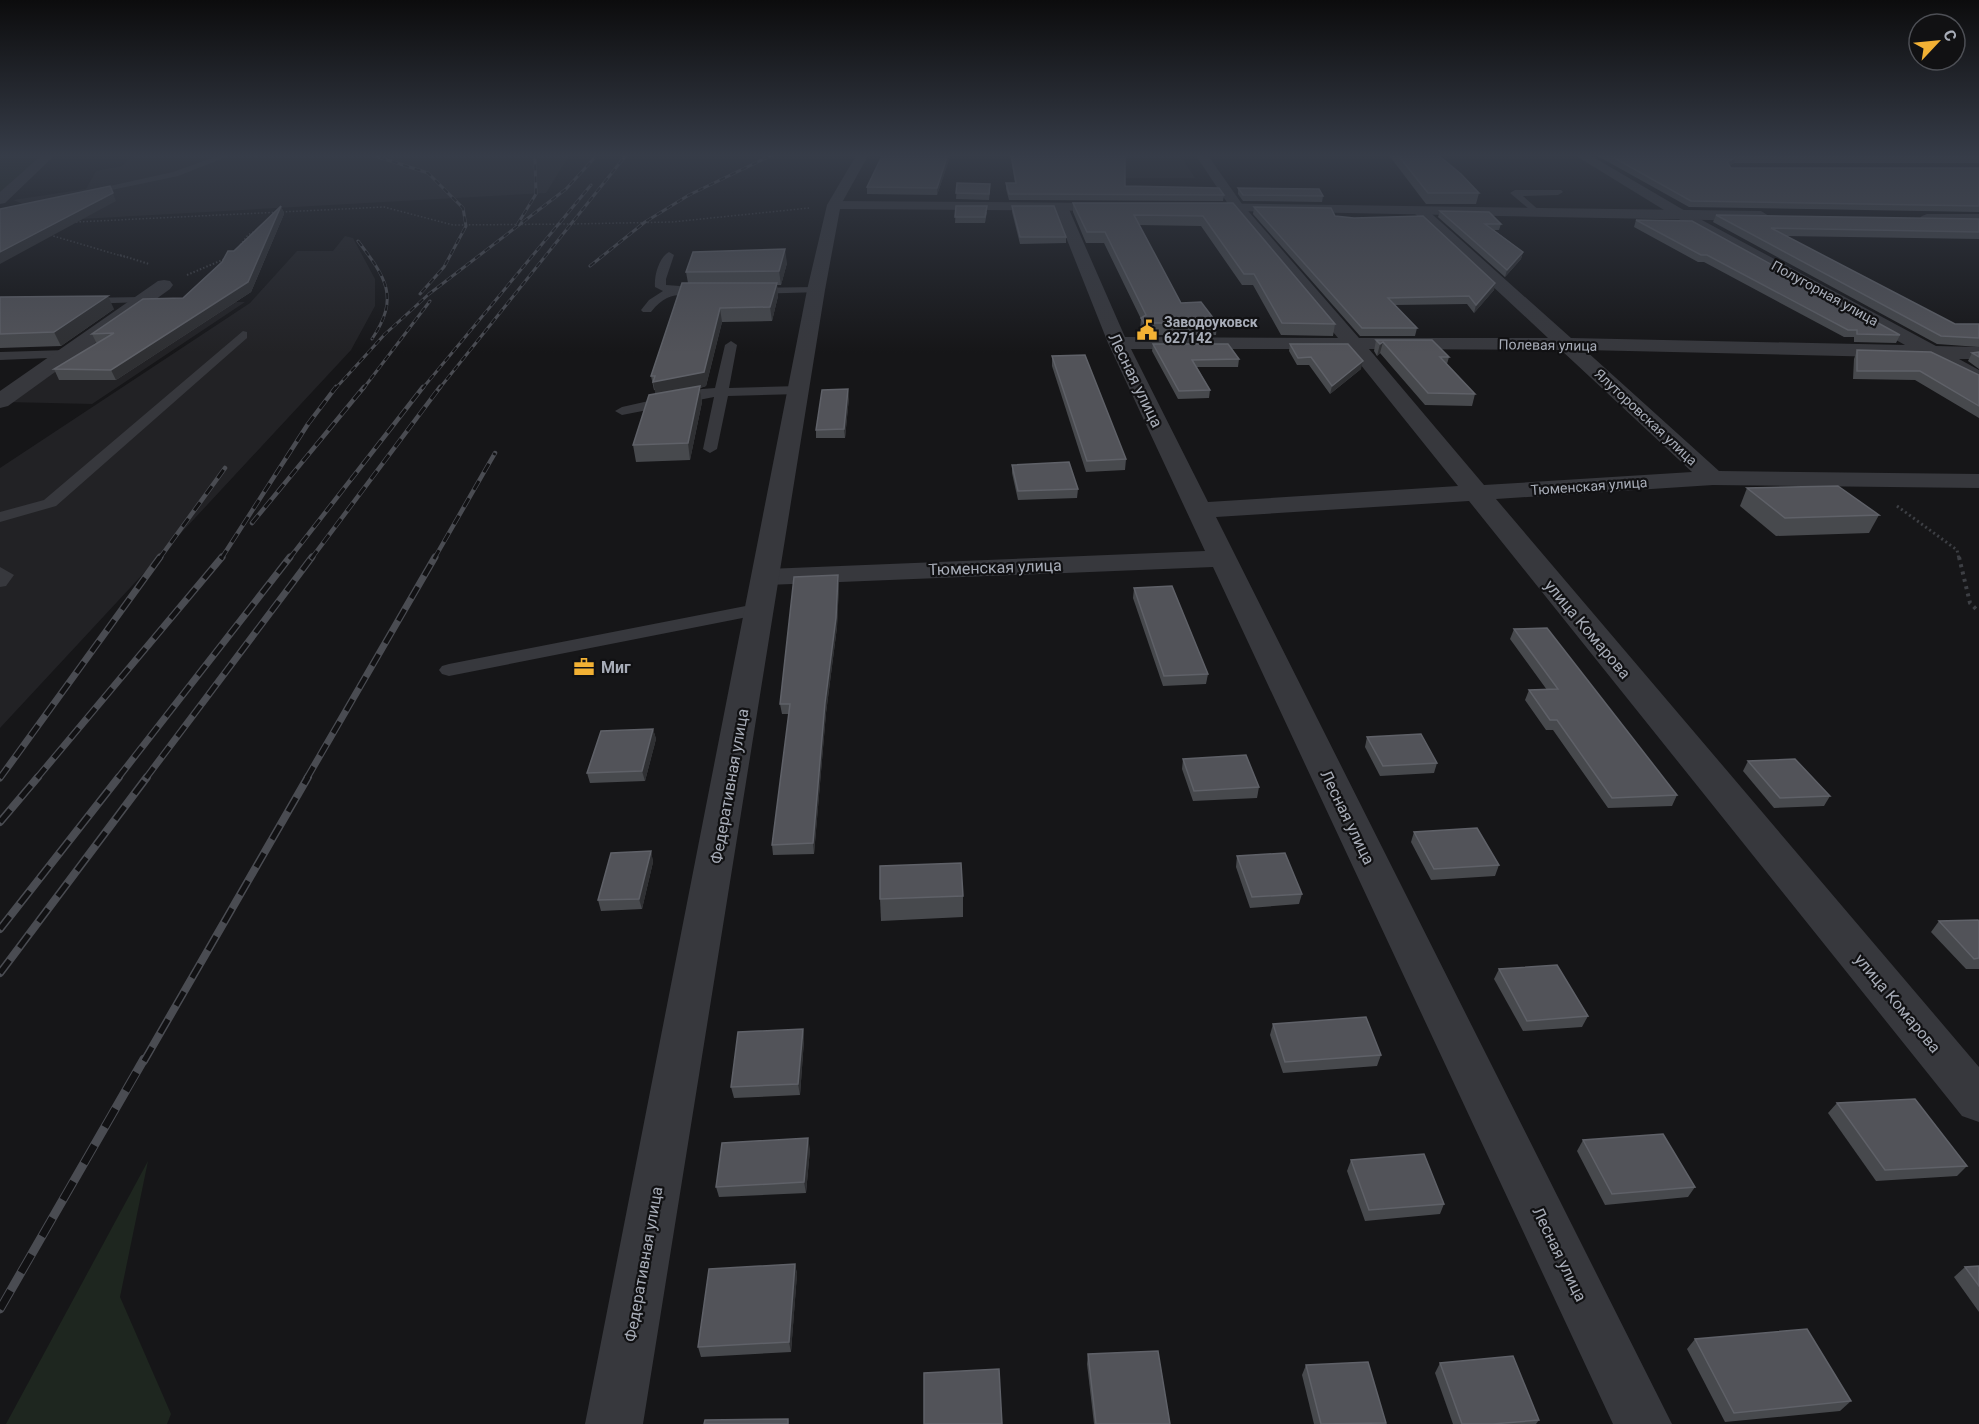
<svg xmlns="http://www.w3.org/2000/svg" width="1979" height="1424" font-family="Roboto,sans-serif">
<rect width="100%" height="100%" fill="#161618"/>
<g fill="#222225">
<polygon points="134,154 570,154 546,193 63,220 13,200 86,189 96,171 122,166"/>
<polygon points="1025,154 1179,154 1195,178 1029,178"/>
<polygon points="345,236 353,238 375,279 375,306 351,350 0,728 0,468 250,303 297,251 333,251"/>
<polygon points="147,302 245,302 92,404 6,402"/>
</g>
<g fill="#1e261f">
<polygon points="45,154 0,194 0,157"/>
<polygon points="148,1161 120,1297 171,1414 167,1424 6,1424"/>
</g>
<g fill="none" stroke-linecap="round" stroke-linejoin="round">
<g stroke="#3d3f44" stroke-width="1.5" stroke-dasharray="1.5 2" stroke-linecap="butt">
<polyline points="76,222 384,207 453,225 572,224 672,222 809,208"/>
<polyline points="50,235 125,257"/>
<polyline points="240,245 248,235 257,230"/>
</g>
<g stroke="#3d3f44" stroke-width="2" stroke-dasharray="1.5 2" stroke-linecap="butt">
<polyline points="120,255 149,264"/>
<polyline points="187,275 227,258"/>
</g>
<polyline stroke="#3d3f44" stroke-width="3" stroke-dasharray="2 3" stroke-linecap="butt" points="1897,506 1957,550 1959,559"/>
<polyline stroke="#3d3f44" stroke-width="4" stroke-dasharray="3 4.5" stroke-linecap="butt" points="1959,557 1970,603 1979,612"/>
<g fill="#37383d" fill-rule="evenodd">
<polygon points="223,154 234,154 178,176 83,196 78,193 173,172"/>
<polygon points="1561,190 1563,192 1558,195 1523,196 1541,212 1536,215 1510,193 1515,190"/>
<path d="M669,252L674,255L666,279V285L707,288L713,291C695,305 675,281 651,312H643L641,310L649,300L663,291L655,287C654,276 659,257 669,252Z"/>
<polygon points="816,287 820,288 820,292 751,294 745,291 751,288"/>
<polygon points="142,297 146,298 146,302 82,304 76,301 82,298"/>
<polygon points="243,331 247,332 247,338 56,506 0,522 0,512 44,500"/>
<polygon points="731,341 737,345 729,388 799,386 806,390 799,394 728,396 717,449 710,453 703,449 714,397 622,415 615,411 622,407 702,389 715,388 725,345"/>
<polygon points="68,350 74,354 73,357 0,360 0,352"/>
<polygon points="0,567 14,575 6,586 0,587"/>
<polygon points="761,603 770,609 768,613 449,676 442,674 439,670 442,666 449,664"/>
</g>
<g fill="#37383d" fill-rule="evenodd">
<polygon points="43,154 56,154 5,203 0,204 0,192"/>
<polygon points="857,154 869,154 839,208 829,208 827,205"/>
<path d="M1195,154H1207L1242,204L1359,338H1548L1414,213L1412,210L1414,207H1424L1571,338L1905,345L1677,218L1573,154H1588L1687,212L1936,346L1979,347V359H1959L1979,370V384L1927,358L1585,350L1719,471L1979,474V488L1713,485L1496,499L1979,1067V1122L1962,1116L1469,501L1216,517L1672,1424H1613L1213,567L767,585L757,583L753,577L757,571L767,569L1205,551L1108,343L1054,207L1061,203L1068,207L1125,337L1338,338L1232,210ZM1131,349H1348L1458,486L1208,502ZM1369,349L1561,350L1692,472L1484,485Z"/>
<polygon points="164,280 170,281 173,285 170,289 8,406 0,408 0,391 158,281"/>
</g>
<g fill="#37383d" fill-rule="evenodd">
<polygon points="834,201 1116,203 1123,207 1116,211 840,209 825,290 643,1424 585,1424 807,290 827,205"/>
<polygon points="1192,203 1761,211 1769,216 1761,221 1187,210 1185,207"/>
<polygon points="1927,214 1979,214 1979,224 1922,222 1919,219 1922,216"/>
</g>
<g stroke="#4a4c52" stroke-width="3">
<g id="rail-far4">
<polyline points="369,154 428,173 463,208 466,226 444,267 420,294"/>
<polyline points="517,225 536,194 535,160 538,154"/>
<path d="M358,241C386,278 400,297 372,339"/>
<polyline points="590,266 645,222 689,195 774,154"/>
<polyline points="335,389 385,334 429,294 566,189 598,154"/>
<polyline points="363,389 430,301"/>
<polyline points="422,389 591,185"/>
<polyline points="439,389 627,154"/>
</g>
</g>
<g stroke="#4a4c52" stroke-width="4.5">
<g id="rail-far3">
<polyline points="252,523 364,387"/>
<polyline points="159,559 225,468"/>
<polyline points="221,559 308,424 336,387"/>
<polyline points="289,559 423,387"/>
<polyline points="311,559 440,387"/>
<polyline points="434,559 495,453"/>
</g>
</g>
<g stroke="#4a4c52" stroke-width="7">
<g id="rail-far2">
<polyline points="0,778 160,557"/>
<polyline points="37,778 222,557"/>
<polyline points="118,778 290,557"/>
<polyline points="146,778 312,557"/>
<polyline points="307,778 435,557"/>
</g>
</g>
<g stroke="#4a4c52" stroke-width="8">
<g id="rail-far1">
<polyline points="0,822 38,777"/>
<polyline points="0,929 119,777"/>
<polyline points="0,973 147,777"/>
<polyline points="144,1061 308,777"/>
</g>
</g>
<g stroke="#4a4c52" stroke-width="9">
<polyline id="rail" points="0,1309 144,1059"/>
</g>
<use href="#rail-far4" stroke="#111113" stroke-width="2" stroke-dasharray="6" stroke-linecap="butt"/>
<use href="#rail-far3" stroke="#111113" stroke-width="3" stroke-dasharray="10" stroke-linecap="butt"/>
<use href="#rail-far2" stroke="#111113" stroke-width="4.5" stroke-dasharray="13" stroke-linecap="butt"/>
<use href="#rail-far1" stroke="#111113" stroke-width="5" stroke-dasharray="16" stroke-linecap="butt"/>
<use href="#rail" stroke="#111113" stroke-width="7" stroke-dasharray="21" stroke-linecap="butt"/>
</g>
<g fill="#47494d">
<polygon points="883,154 951,154 937,195 867,194 867,187"/>
<polygon points="1010,154 1125,154 1125,186 1224,195 1223,201 1009,200 1006,189 1006,183 1015,183"/>
<polygon points="1388,154 1437,154 1479,193 1476,204 1426,204"/>
<polygon points="1594,154 1979,154 1979,163 1734,163 1729,166 1731,168 1979,168 1979,212 1689,207"/>
<polygon points="957,183 990,190 989,200 956,199"/>
<polygon points="1238,188 1323,196 1322,202 1243,201 1238,194"/>
<polygon points="1073,203 1233,203 1335,324 1333,336 1281,335 1253,285 1242,285 1201,226 1139,225 1181,303 1217,323 1216,335 1143,335 1140,330 1141,319 1104,243 1086,243 1073,212"/>
<polygon points="281,206 284,214 251,292 116,380 59,380 54,369 97,344 92,334 183,298"/>
<polygon points="956,206 987,212 985,223 955,223"/>
<polygon points="1012,206 1066,237 1066,243 1020,244 1012,212"/>
<polygon points="1254,207 1335,216 1495,283 1494,290 1474,313 1467,304 1395,305 1417,328 1415,336 1360,336 1253,214"/>
<polygon points="1440,211 1501,224 1499,230 1494,230 1523,252 1521,259 1505,277 1438,217"/>
<polygon points="1716,215 1979,219 1979,239 1785,236 1955,324 1979,324 1979,347 1937,344 1713,222"/>
<polygon points="1636,220 1900,335 1896,343 1854,342 1854,337 1844,337 1704,262 1698,262 1634,227"/>
<polygon points="787,263 781,285 777,285 778,296 772,321 722,322 706,386 700,388 702,402 690,460 636,462 633,445 655,394 655,390 654,390 651,376 688,283 686,272"/>
<polygon points="0,297 114,309 61,346 0,348"/>
<polygon points="1376,340 1449,357 1447,364 1475,394 1472,406 1425,405 1380,353 1377,356 1374,351"/>
<polygon points="1153,344 1239,359 1238,367 1197,367 1210,390 1209,398 1178,399 1152,351"/>
<polygon points="1290,344 1361,369 1330,394 1309,365 1297,365 1289,351"/>
<polygon points="1857,350 1979,375 1979,418 1915,380 1853,379 1854,359"/>
<polygon points="1979,352 1979,369 1968,361 1972,353"/>
<polygon points="1052,356 1126,459 1125,470 1086,472 1052,366"/>
<polygon points="849,397 845,438 816,438 816,430"/>
<polygon points="1012,465 1078,489 1077,498 1018,500 1012,473"/>
<polygon points="1747,488 1879,515 1869,533 1776,536 1740,506"/>
<polygon points="839,584 837,627 826,713 814,854 773,855 772,845 789,714 782,714 780,704"/>
<polygon points="1134,588 1208,674 1206,684 1163,686 1133,598"/>
<polygon points="1514,629 1677,795 1672,806 1608,808 1553,730 1546,730 1525,700 1529,690 1547,690 1510,639"/>
<polygon points="653,729 656,739 645,781 590,783 587,773"/>
<polygon points="1367,737 1437,763 1434,773 1380,776 1365,747"/>
<polygon points="1183,759 1259,787 1257,798 1193,801 1182,769"/>
<polygon points="1748,761 1830,796 1824,806 1774,808 1743,771"/>
<polygon points="1414,832 1499,865 1495,876 1431,880 1411,842"/>
<polygon points="651,851 653,862 642,909 601,911 598,900"/>
<polygon points="1237,856 1302,894 1299,904 1250,908 1236,867"/>
<polygon points="963,896 963,917 881,921 880,899"/>
<polygon points="1939,921 1979,921 1979,969 1966,969 1931,932"/>
<polygon points="1499,969 1588,1016 1582,1027 1523,1031 1494,979"/>
<polygon points="1273,1024 1381,1055 1377,1066 1283,1073 1270,1035"/>
<polygon points="803,1029 804,1040 800,1095 734,1098 731,1087"/>
<polygon points="1837,1103 1967,1166 1957,1176 1876,1181 1828,1113"/>
<polygon points="1583,1140 1695,1187 1688,1197 1605,1205 1577,1151"/>
<polygon points="810,1149 806,1193 719,1197 716,1187"/>
<polygon points="1351,1160 1444,1204 1440,1214 1365,1221 1347,1171"/>
<polygon points="795,1264 797,1274 791,1352 701,1357 698,1347"/>
<polygon points="1979,1266 1979,1312 1954,1277 1965,1267"/>
<polygon points="1695,1339 1851,1401 1840,1411 1725,1422 1687,1349"/>
<polygon points="1088,1354 1170,1424 1094,1424 1087,1364"/>
<polygon points="1440,1363 1539,1420 1536,1424 1453,1424 1435,1373"/>
<polygon points="1306,1365 1386,1423 1386,1424 1314,1424 1302,1375"/>
</g>
<g fill="#2f3033">
<polygon points="948,154 951,154 937,195 937,188"/>
<polygon points="1736,157 1734,163 1725,168 1727,162"/>
<polygon points="110,186 116,201 0,264 0,252"/>
<polygon points="281,206 284,214 251,292 116,380 111,370"/>
<polygon points="785,249 787,263 781,285 779,271"/>
<polygon points="1523,252 1521,259 1505,277 1507,270"/>
<polygon points="777,283 778,296 772,321 770,307"/>
<polygon points="1495,283 1494,290 1474,313 1476,305"/>
<polygon points="108,296 114,309 61,346 54,332"/>
<polygon points="720,308 722,322 706,386 700,388 702,402 690,460 688,443 656,397 653,382"/>
<polygon points="1383,342 1380,353 1377,356 1380,344"/>
<polygon points="1363,361 1361,369 1330,394 1332,386"/>
<polygon points="848,389 849,397 845,438 844,429"/>
<polygon points="838,575 839,584 837,627 826,713 814,854 813,843 825,703"/>
<polygon points="653,729 656,739 645,781 642,771"/>
<polygon points="651,851 653,862 642,909 639,899"/>
<polygon points="803,1029 804,1040 800,1095 798,1084"/>
<polygon points="808,1138 810,1149 806,1193 804,1182"/>
<polygon points="795,1264 797,1274 791,1352 789,1342"/>
</g>
<g fill="#525359" stroke="#5f6168" stroke-width="1.5">
<polygon points="883,154 948,154 937,188 867,187"/>
<polygon points="1011,154 1125,154 1125,186 1219,188 1224,195 1009,194 1006,183 1016,183"/>
<polygon points="1397,154 1437,154 1461,174 1479,193 1428,193"/>
<polygon points="1607,154 1979,154 1979,157 1736,157 1727,162 1731,168 1979,168 1979,206 1691,201"/>
<polygon points="957,183 990,184 989,194 956,193"/>
<polygon points="110,186 113,193 0,252 0,209"/>
<polygon points="1238,188 1319,189 1323,196 1243,195"/>
<polygon points="1073,203 1233,203 1335,324 1282,323 1254,274 1244,274 1203,216 1134,215 1181,303 1201,302 1217,323 1144,323 1141,318 1146,315 1105,232 1087,232"/>
<polygon points="281,206 248,282 111,370 54,369 114,333 92,334 143,299 183,298 222,262 228,251 234,251"/>
<polygon points="956,206 987,206 985,217 955,217"/>
<polygon points="1012,206 1054,206 1066,237 1020,237"/>
<polygon points="1254,207 1331,208 1335,216 1354,218 1423,216 1495,283 1476,305 1469,296 1388,298 1417,328 1362,328"/>
<polygon points="1440,211 1489,212 1501,224 1485,224 1523,252 1507,270"/>
<polygon points="1716,215 1979,219 1979,232 1771,228 1955,324 1979,324 1979,338 1941,336"/>
<polygon points="1636,220 1692,221 1900,335 1857,334 1857,330 1848,330 1707,255 1701,255"/>
<polygon points="785,249 779,271 686,272 693,252"/>
<polygon points="682,283 777,283 770,307 720,308 704,372 653,382 655,376 651,376"/>
<polygon points="108,296 54,332 0,334 0,297"/>
<polygon points="1376,340 1432,340 1449,357 1440,357 1475,394 1428,393 1383,342 1380,344"/>
<polygon points="1153,344 1228,344 1239,359 1192,360 1210,390 1179,391"/>
<polygon points="1290,344 1348,344 1363,361 1332,386 1311,357 1298,358"/>
<polygon points="1857,350 1931,352 1979,375 1979,406 1920,371 1857,371"/>
<polygon points="1979,352 1979,357 1972,353"/>
<polygon points="1085,355 1126,459 1087,461 1052,356"/>
<polygon points="700,386 688,443 633,445 649,395"/>
<polygon points="848,389 844,429 816,430 822,390"/>
<polygon points="1069,462 1078,489 1018,491 1012,465"/>
<polygon points="1838,486 1879,515 1785,518 1747,488"/>
<polygon points="838,575 836,618 825,703 813,843 772,845 790,704 780,704 794,577"/>
<polygon points="1172,586 1208,674 1164,676 1134,588"/>
<polygon points="1547,628 1677,795 1612,798 1557,720 1550,720 1529,690 1558,689 1514,629"/>
<polygon points="653,729 642,771 587,773 601,731"/>
<polygon points="1421,734 1437,763 1383,766 1367,737"/>
<polygon points="1246,755 1259,787 1194,791 1183,759"/>
<polygon points="1795,759 1830,796 1780,798 1748,761"/>
<polygon points="1477,828 1499,865 1434,869 1414,832"/>
<polygon points="651,851 639,899 598,900 611,853"/>
<polygon points="1285,853 1302,894 1252,897 1237,856"/>
<polygon points="961,863 963,896 880,899 880,866"/>
<polygon points="1978,920 1979,921 1979,958 1974,959 1939,921"/>
<polygon points="1557,965 1588,1016 1527,1021 1499,969"/>
<polygon points="1366,1017 1381,1055 1285,1062 1273,1024"/>
<polygon points="803,1029 798,1084 731,1087 738,1032"/>
<polygon points="1915,1099 1967,1166 1885,1170 1837,1103"/>
<polygon points="1663,1134 1695,1187 1612,1194 1583,1140"/>
<polygon points="808,1138 804,1182 716,1187 722,1143"/>
<polygon points="1424,1154 1444,1204 1369,1210 1351,1160"/>
<polygon points="795,1264 789,1342 698,1347 709,1269"/>
<polygon points="1979,1266 1979,1286 1965,1267"/>
<polygon points="1807,1329 1851,1401 1734,1413 1695,1339"/>
<polygon points="1158,1351 1170,1424 1096,1424 1088,1354"/>
<polygon points="1513,1356 1539,1420 1493,1424 1462,1424 1440,1363"/>
<polygon points="1368,1362 1386,1423 1321,1424 1306,1365"/>
<polygon points="999,1369 1002,1424 924,1424 924,1373"/>
<polygon points="788,1419 788,1424 704,1424 705,1420"/>
</g>
<linearGradient id="sky" x2="0" y2="1"><stop stop-color="#0c0c0d"/><stop offset="0.44" stop-color="#363c48"/><stop offset="1" stop-color="#363c48" stop-opacity="0"/></linearGradient>
<rect width="1979" height="353" fill="url(#sky)"/>
<defs>
<g id="civic-bare" transform="scale(1.62)"><path d="M-.6-6.5H3V-4.5H.6V-3L4-1V1h2V6H-6V1h2V-1L-.6-3ZM-1.2 2.5V6h2.4V2.5Z" fill="#f2b134" stroke="#111113" stroke-width="2.5" paint-order="stroke"/></g>
<g id="office-bare" transform="scale(1.62)"><path d="M-6-3h4V-5.5h4V-3h4V5H-6ZM-1-4.5V-3h2v-1.5ZM-6 0V1H6V0Z" fill="#f2b134" stroke="#111113" stroke-width="2.5" paint-order="stroke"/></g>
</defs>
<g fill-rule="evenodd">
<use href="#civic-bare" x="1147" y="330"/>
<use href="#office-bare" x="584" y="667"/>
</g>
<g text-anchor="middle" stroke-width="4.5" stroke-linejoin="round" paint-order="stroke">
<g font-size="14" fill="#a8adb8" stroke="#111113">
<text transform="translate(1825 293) rotate(29)" y="5">Полугорная улица</text>
<text transform="translate(1548 345) rotate(1)" y="5">Полевая улица</text>
<text transform="translate(1646 417) rotate(43)" y="5">Ялуторовская улица</text>
<text transform="translate(1589 486) rotate(-4)" y="5">Тюменская улица</text>
</g>
<g font-size="14" font-weight="bold" fill="#a8adb8" stroke="#111113" text-anchor="start">
<text x="1164" y="327">Заводоуковск<tspan x="1164" dy="16">627142</tspan></text>
</g>
<g font-size="16" fill="#a8adb8" stroke="#111113">
<text transform="translate(1136 380) rotate(64)" y="6">Лесная улица</text>
<text transform="translate(995 567) rotate(-2)" y="6">Тюменская улица</text>
<text transform="translate(1588 629) rotate(50)" y="6">улица Комарова</text>
<text transform="translate(729 786) rotate(-80)" y="6">Федеративная улица</text>
<text transform="translate(1348 817) rotate(64)" y="6">Лесная улица</text>
<text transform="translate(1898 1003) rotate(50)" y="6">улица Комарова</text>
<text transform="translate(1560 1254) rotate(64)" y="6">Лесная улица</text>
<text transform="translate(643 1264) rotate(-80)" y="6">Федеративная улица</text>
</g>
<g font-size="16" font-weight="bold" fill="#a8adb8" stroke="#111113" text-anchor="start">
<text x="601" y="673">Миг</text>
</g>
</g>
<g transform="translate(1937 42) rotate(64)"><circle r="28" fill="#111113" stroke="#4d4f55" stroke-width="1.5"/>
<path d="M0-4.5L10 22L0 15L-10 22Z" fill="#f2b134"/>
<text y="-9" font-size="16" font-weight="bold" text-anchor="middle" fill="#a8adb8">С</text>
</g>
</svg>
